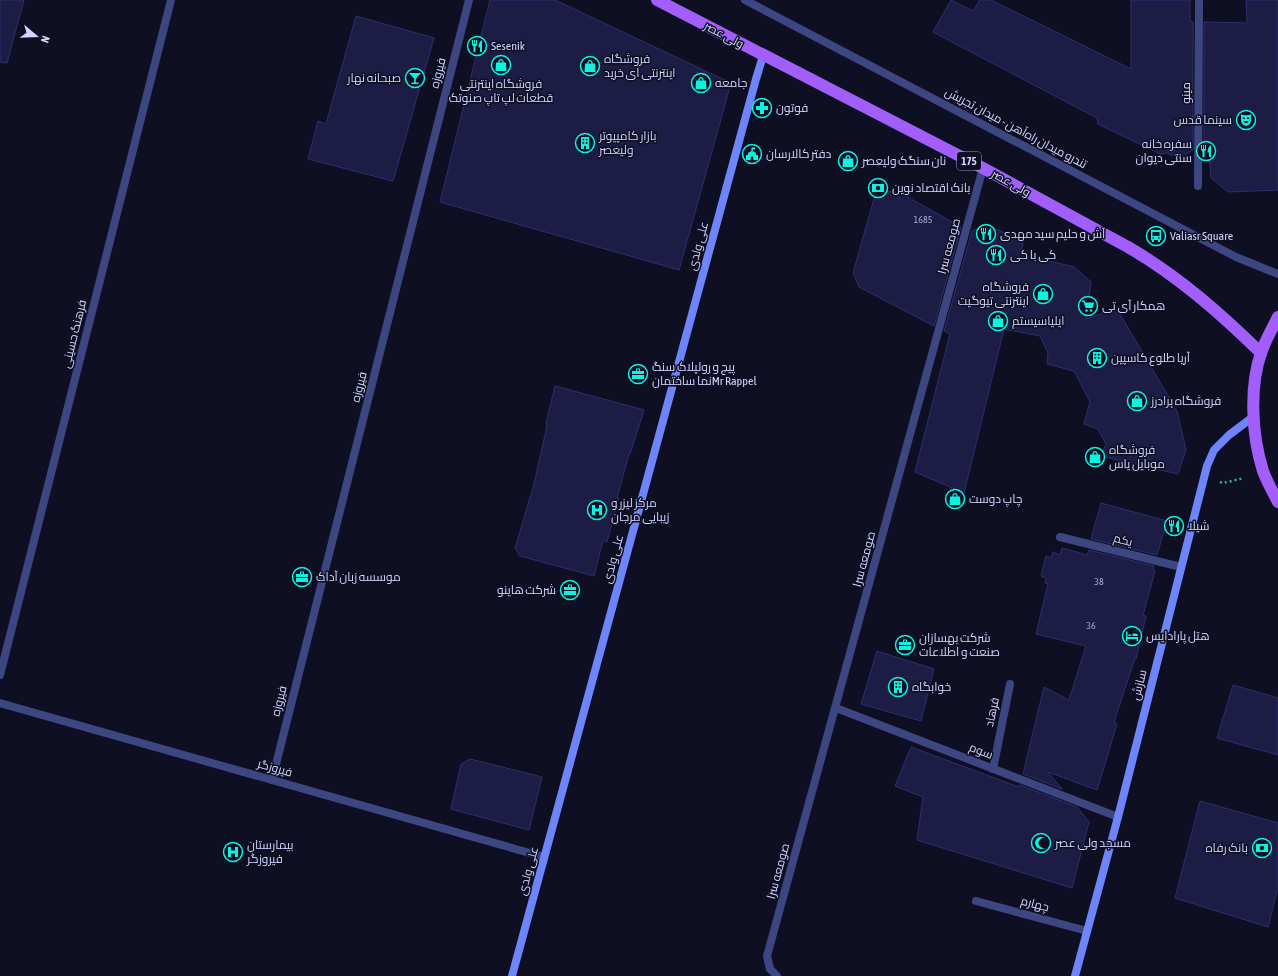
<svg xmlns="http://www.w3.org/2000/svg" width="1278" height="976" font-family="'Asap Condensed',Cairo,sans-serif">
<rect width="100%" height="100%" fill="#0f0f24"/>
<g fill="#1c1c44" stroke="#2f2f6f">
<polygon points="0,0 24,0 7,63 0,62"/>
<polygon points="490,0 555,0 731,83 679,270 440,202"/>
<polygon points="951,0 973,11 980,0 991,0 1131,69 1131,0 1190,0 1190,21 1193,22 1193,150 1180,158 1166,153 1160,154 1098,124 1097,118 933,32"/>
<polygon points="1246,0 1278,0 1278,190 1228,192 1211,178 1208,140 1204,143 1204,22 1247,23"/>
<polygon points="356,16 434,38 393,181 308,159 318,121 326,124"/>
<polygon points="877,188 904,195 961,227 934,326 859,287 853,273"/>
<polygon points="987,225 1023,241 1021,254 1074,267 1091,282 1086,319 1117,309 1177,411 1186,450 1178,474 1101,456 1106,444 1098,429 1084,424 1090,402 1074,371 1047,364 1048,353 1040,336 1004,329 964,493 915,472 950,334 944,331 972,231"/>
<polygon points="555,386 644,410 630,454 629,454 617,498 619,498 607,542 603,540 594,576 520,556 515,548 534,484 547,426 546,423"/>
<polygon points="1101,503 1167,521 1157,555 1091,539"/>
<polygon points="1062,548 1087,555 1089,550 1154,566 1153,570 1155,571 1143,615 1146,616 1136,659 1135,658 1114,722 1117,724 1097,790 1048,772 1062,789 1023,774 1044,687 1069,700 1086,646 1036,634 1048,584 1045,583 1046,578 1041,576 1046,556 1051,558 1053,552 1060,555"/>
<polygon points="877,651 934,669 921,721 861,704"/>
<polygon points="1233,685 1278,698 1278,755 1217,738"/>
<polygon points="911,747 1019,787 1020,785 1077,807 1089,822 1072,888 917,840 923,797 895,786"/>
<polygon points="470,759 542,777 529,830 451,809 461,764"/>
<polygon points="1200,801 1278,823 1278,887 1268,927 1175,898"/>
</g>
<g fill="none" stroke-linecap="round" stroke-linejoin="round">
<polyline stroke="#33b292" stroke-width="2.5" stroke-dasharray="2 3" stroke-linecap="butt" points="1220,482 1223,483 1244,478"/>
<g stroke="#3c4681" stroke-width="8">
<polyline points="745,0 1236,257 1278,274"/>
<polyline points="993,769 1010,684"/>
<polyline points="976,901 1087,931"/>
</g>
<g stroke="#3c4681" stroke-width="8">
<polyline points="1198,186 1199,0"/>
<polyline points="1060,537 1181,567"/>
<polyline points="0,675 171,0"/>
<polyline points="0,703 544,857"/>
<polyline points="836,708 1118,817"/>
<polyline points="272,780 469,0"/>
<polyline points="777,976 770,969 767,956 983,168"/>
</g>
<g stroke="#6e85fa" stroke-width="8">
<polyline points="512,976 756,79 763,56"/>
<polyline points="1075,976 1118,817 1207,466 1214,450 1229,435 1253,417"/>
</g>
<g stroke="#a25efa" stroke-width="12">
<path d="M657,0L983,168L1128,247C1178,276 1220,313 1261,353"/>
<path d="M1278,317C1272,329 1265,341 1261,353C1249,388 1252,436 1263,471C1267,482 1273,492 1278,502"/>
</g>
</g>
<defs>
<g id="restaurant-ring" transform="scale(1)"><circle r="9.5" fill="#0f0f24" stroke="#08f5e0" stroke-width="1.5"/><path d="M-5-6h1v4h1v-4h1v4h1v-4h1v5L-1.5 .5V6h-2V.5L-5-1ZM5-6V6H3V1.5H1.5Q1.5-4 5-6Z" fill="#08f5e0"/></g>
<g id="shop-ring" transform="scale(1)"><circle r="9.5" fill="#0f0f24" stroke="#08f5e0" stroke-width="1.5"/><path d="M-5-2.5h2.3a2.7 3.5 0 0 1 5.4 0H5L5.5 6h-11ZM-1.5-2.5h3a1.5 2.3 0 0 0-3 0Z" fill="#08f5e0"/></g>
<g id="bar-ring" transform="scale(1)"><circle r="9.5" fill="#0f0f24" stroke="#08f5e0" stroke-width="1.5"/><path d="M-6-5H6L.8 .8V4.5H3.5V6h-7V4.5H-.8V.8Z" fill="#08f5e0"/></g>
<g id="pharmacy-ring" transform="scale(1)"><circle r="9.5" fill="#0f0f24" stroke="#08f5e0" stroke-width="1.5"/><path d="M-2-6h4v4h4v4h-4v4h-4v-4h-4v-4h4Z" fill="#08f5e0"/></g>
<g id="theatre-ring" transform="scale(1)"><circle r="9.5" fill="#0f0f24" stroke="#08f5e0" stroke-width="1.5"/><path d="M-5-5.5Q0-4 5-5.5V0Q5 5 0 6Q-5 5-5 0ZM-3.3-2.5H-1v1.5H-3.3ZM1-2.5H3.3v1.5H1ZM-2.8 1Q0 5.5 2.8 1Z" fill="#08f5e0"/></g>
<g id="building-ring" transform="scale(1)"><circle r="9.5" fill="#0f0f24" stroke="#08f5e0" stroke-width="1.5"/><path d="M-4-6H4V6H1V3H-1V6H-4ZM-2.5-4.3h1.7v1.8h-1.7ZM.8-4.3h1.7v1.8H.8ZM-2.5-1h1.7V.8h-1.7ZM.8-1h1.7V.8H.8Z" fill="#08f5e0"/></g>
<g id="civic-ring" transform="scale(1)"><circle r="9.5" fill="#0f0f24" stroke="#08f5e0" stroke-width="1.5"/><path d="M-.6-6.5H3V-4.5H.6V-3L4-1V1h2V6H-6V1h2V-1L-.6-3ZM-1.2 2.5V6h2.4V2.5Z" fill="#08f5e0"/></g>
<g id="bank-ring" transform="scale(1)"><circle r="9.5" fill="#0f0f24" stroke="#08f5e0" stroke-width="1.5"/><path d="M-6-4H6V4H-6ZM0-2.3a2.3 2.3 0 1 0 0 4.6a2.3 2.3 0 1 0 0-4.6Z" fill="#08f5e0"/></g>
<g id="bus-ring" transform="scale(1)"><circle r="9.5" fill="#0f0f24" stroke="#08f5e0" stroke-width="1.5"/><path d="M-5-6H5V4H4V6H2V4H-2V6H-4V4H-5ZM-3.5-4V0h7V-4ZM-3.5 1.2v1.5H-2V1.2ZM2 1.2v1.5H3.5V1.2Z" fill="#08f5e0"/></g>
<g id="supermarket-ring" transform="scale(1)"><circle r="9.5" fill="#0f0f24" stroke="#08f5e0" stroke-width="1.5"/><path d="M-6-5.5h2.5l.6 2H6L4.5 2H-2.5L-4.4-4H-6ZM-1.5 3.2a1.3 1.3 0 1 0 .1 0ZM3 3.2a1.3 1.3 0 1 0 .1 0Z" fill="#08f5e0"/></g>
<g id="office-ring" transform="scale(1)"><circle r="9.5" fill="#0f0f24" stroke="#08f5e0" stroke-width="1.5"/><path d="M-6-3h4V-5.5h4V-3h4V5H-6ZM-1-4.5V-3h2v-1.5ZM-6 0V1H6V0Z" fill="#08f5e0"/></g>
<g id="hospital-ring" transform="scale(1)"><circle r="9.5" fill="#0f0f24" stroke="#08f5e0" stroke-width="1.5"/><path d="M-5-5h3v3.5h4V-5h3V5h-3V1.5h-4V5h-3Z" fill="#08f5e0"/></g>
<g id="hotel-ring" transform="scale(1)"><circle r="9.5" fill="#0f0f24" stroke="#08f5e0" stroke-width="1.5"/><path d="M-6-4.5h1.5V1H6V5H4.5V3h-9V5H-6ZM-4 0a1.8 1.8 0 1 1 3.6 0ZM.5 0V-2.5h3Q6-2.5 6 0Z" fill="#08f5e0"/></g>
<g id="mosque-ring" transform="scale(1)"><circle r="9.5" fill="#0f0f24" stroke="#08f5e0" stroke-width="1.5"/><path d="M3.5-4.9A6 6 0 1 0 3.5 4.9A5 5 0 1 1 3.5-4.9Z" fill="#08f5e0"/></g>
</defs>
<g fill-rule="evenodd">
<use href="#restaurant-ring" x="477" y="46"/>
<use href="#shop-ring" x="501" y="65"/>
<use href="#shop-ring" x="590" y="66"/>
<use href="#bar-ring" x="415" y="78"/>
<use href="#shop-ring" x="701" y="83"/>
<use href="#pharmacy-ring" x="762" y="108"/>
<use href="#theatre-ring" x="1246" y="120"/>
<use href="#building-ring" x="585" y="143"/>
<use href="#restaurant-ring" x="1206" y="151"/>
<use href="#civic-ring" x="752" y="154"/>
<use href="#shop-ring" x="848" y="161"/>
<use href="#bank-ring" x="878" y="188"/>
<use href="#restaurant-ring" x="986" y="234"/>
<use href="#bus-ring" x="1156" y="236"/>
<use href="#restaurant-ring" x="996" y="255"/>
<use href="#shop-ring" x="1043" y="294"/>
<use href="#supermarket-ring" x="1088" y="306"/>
<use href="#shop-ring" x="998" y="321"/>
<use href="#building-ring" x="1097" y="358"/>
<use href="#office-ring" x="638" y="374"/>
<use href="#shop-ring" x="1137" y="401"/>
<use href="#shop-ring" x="1095" y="457"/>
<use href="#shop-ring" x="955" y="499"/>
<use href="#hospital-ring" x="597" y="510"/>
<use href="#restaurant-ring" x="1174" y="526"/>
<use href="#office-ring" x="302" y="577"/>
<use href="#office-ring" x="570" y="590"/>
<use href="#hotel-ring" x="1132" y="636"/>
<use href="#office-ring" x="905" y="645"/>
<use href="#building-ring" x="898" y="687"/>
<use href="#mosque-ring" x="1041" y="843"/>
<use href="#bank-ring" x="1262" y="848"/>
<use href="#hospital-ring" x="233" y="852"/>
</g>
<g text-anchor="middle" stroke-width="3" stroke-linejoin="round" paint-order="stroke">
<g font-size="10" fill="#a5a8d0">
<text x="923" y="223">1685</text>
<text x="1099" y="585">38</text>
<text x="1091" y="629">36</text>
</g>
<rect fill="#0f0f24" stroke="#989abd" stroke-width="1" x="957" y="152" width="24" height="18" rx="3"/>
<g font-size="11" font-weight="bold" fill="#d3d6fe">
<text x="969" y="165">175</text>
</g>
<g font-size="12" fill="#d3d6fe" stroke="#0f0f24">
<text transform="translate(724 35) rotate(28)" y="4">ولی عصر</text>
<text transform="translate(438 73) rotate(-76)" y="4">فیروزه</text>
<text transform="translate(1186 93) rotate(-90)" y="4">مینو</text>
<text transform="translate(1016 128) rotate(28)" y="4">تندرو میدان راه‌آهن - میدان تجریش</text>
<text transform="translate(1011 183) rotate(29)" y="4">ولی عصر</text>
<text transform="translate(698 246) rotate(-75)" y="4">علی ولدی</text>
<text transform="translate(949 246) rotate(-75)" y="4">صومعه سرا</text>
<text transform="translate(74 334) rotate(-76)" y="4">فرهنگ حسینی</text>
<text transform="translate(359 387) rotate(-76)" y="4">فیروزه</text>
<text transform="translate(1123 540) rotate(14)" y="4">یکم</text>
<text transform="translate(613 559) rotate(-75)" y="4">علی ولدی</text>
<text transform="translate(864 559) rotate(-75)" y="4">صومعه سرا</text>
<text transform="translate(1139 685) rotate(-76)" y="4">سازش</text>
<text transform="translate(279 701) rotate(-76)" y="4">فیروزه</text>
<text transform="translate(992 712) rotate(-78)" y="4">فرهاد</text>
<text transform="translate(981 751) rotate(21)" y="4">سوم</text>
<text transform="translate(275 768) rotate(16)" y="4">فیروزگر</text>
<text transform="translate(528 871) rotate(-75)" y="4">علی ولدی</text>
<text transform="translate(778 871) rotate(-75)" y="4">صومعه سرا</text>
<text transform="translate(1035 904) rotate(15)" y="4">چهارم</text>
</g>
<g font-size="12" fill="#d3d6fe" stroke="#0f0f24" text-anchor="start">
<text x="491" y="50">Sesenik</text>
<text x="604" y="63">فروشگاه<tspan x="604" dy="14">اینترنتی ای خرید</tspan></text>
<text x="401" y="82" text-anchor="end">صبحانه نهار</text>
<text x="715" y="87">جامعه</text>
<text x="501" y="88" text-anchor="middle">فروشگاه اینترنتی<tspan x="501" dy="14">قطعات لپ تاپ صنوتک</tspan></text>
<text x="776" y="112">فوتون</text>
<text x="1232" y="124" text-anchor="end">سینما قدس</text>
<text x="599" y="140">بازار کامپیوتر<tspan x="599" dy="14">ولیعصر</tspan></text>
<text x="1192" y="148" text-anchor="end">سفره خانه<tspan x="1192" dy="14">سنتی دیوان</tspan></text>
<text x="766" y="158">دفتر کالارسان</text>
<text x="862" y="165">نان سنگک ولیعصر</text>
<text x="892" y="192">بانک اقتصاد نوین</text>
<text x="1000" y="238">آش و حلیم سید مهدی</text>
<text x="1170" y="240">Valiasr Square</text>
<text x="1010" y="259">کی با کی</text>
<text x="1029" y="291" text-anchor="end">فروشگاه<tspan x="1029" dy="14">اینترنتی تیوگیت</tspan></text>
<text x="1102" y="310">همکار آی تی</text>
<text x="1012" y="325">ایلیاسیستم</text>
<text x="1111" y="362">آریا طلوع کاسپین</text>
<text x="652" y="371">پیچ و رولپلاک سنگ<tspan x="652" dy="14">نما ساختمانMr Rappel</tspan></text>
<text x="1151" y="405">فروشگاه بِرادِرز</text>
<text x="1109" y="454">فروشگاه<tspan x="1109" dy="14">موبایل یاس</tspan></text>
<text x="969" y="503">چاپ دوست</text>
<text x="611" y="507">مرکز لیزر و<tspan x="611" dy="14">زیبایی مرجان</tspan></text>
<text x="1188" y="530">شیلا</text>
<text x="316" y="581">موسسه زبان آداک</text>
<text x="556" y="594" text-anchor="end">شرکت هاینو</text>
<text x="1146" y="640">هتل پارادایس</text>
<text x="919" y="642">شرکت بهسازان<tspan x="919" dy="14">صنعت و اطلاعات</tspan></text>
<text x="912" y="691">خوابگاه</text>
<text x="1055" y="847">مسجد ولی عصر</text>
<text x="247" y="849">بیمارستان<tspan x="247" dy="14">فیروزگر</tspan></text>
<text x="1248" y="852" text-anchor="end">بانک رفاه</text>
</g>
</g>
<g transform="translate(36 36) rotate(109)" stroke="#0f0f24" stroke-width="3" paint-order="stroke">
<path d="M0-3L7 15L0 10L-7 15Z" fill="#d3d6fe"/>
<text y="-6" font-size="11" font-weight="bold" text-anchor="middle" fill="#d3d6fe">N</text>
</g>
</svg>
